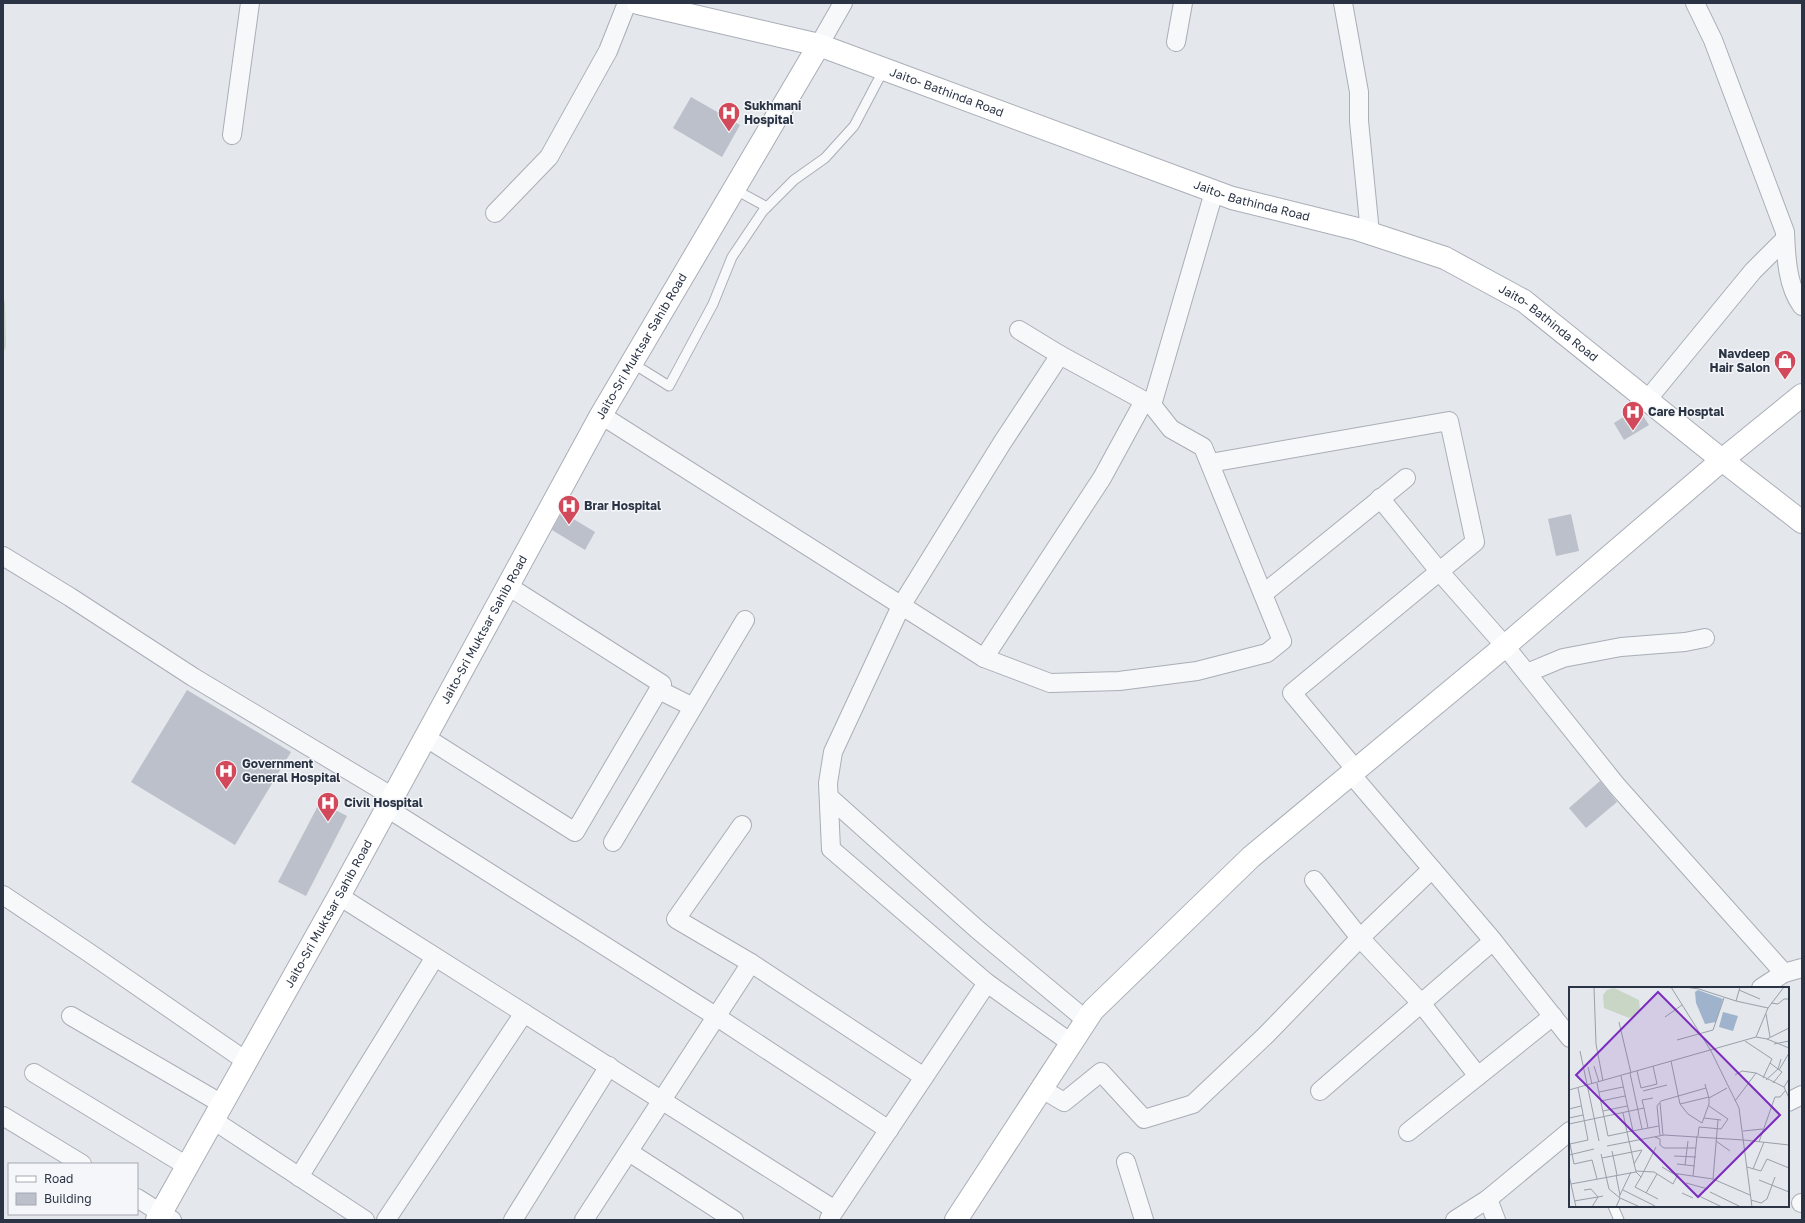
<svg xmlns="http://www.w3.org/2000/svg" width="1805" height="1223" font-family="'Golos Text',sans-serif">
<rect width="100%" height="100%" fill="#e4e7ec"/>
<polygon fill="#c9d6c5" points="3,294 5,304 6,347 3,353"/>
<g fill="#bbc0ca">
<polygon points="691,97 740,125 722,157 673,128"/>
<polygon points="1638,408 1649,425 1624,440 1614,423"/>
<polygon points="562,512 595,532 585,550 552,530"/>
<polygon points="1571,514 1579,551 1556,556 1548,519"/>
<polygon points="187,690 291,752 235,845 131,782"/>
<polygon points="1600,781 1617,802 1586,828 1569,808"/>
<polygon points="320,802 347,816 306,896 278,882"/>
</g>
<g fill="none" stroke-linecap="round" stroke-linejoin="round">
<g stroke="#a9aeb7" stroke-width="11">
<g id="lane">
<polyline points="734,189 767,207"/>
<polyline points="632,363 669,386 713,304 732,257 763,211 794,180 825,158 854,126 884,69"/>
<polyline points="1613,1206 1619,1220"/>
</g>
</g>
<g stroke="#a9aeb7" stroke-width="20">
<g id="street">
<polyline points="1343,3 1359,92 1359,121 1370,233"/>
<path d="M1695,3L1713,40L1785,232C1786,256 1787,286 1802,306"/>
<polyline points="1176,42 1183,3"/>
<polyline points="819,45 843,3"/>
<polyline points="232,135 250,3"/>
<polyline points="495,213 549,157 608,51 627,3"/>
<polyline points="1060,355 1152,405 1214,192"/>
<polyline points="1647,400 1753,271 1785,239"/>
<polyline points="601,415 984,658 1102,478 1144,401"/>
<polyline points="1210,463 1449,421 1475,542 1292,693 1356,770"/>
<polyline points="1380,498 1439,571 1505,646 1617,786 1784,973"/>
<polyline points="3,556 70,597 193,677 393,797"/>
<polyline points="1263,594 1406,478"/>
<polyline points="984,658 1050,683 1119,681 1197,671 1267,653 1282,641 1203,447 1171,429 1152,405"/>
<polyline points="1527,673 1563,658 1621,647 1685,642 1705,638"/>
<polyline points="659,690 693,707"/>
<polyline points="425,737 575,832 662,684 508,586"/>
<polyline points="1351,774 1490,937 1570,1038"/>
<polyline points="829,797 978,930 1086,1020"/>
<polyline points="387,808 717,1017 889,1130"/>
<polyline points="613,842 745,620"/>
<polyline points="1314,880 1360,938 1421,1003 1478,1076"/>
<polyline points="3,895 88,952 246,1061"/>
<polyline points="339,896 835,1210"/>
<polyline points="751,963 924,1077"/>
<polyline points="987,983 831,849 828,783 833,752 901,606 1002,443 1060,355 1019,330"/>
<polyline points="1761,988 1784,973 1802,968"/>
<polyline points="71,1016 222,1104"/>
<polyline points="34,1073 187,1166"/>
<polyline points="1042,1089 1064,1102 1101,1072 1144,1119 1193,1104 1266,1035 1360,938 1432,869"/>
<polyline points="1320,1091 1493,941"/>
<polyline points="1788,1102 1802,1095"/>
<polyline points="3,1116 82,1164"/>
<polyline points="213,1120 365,1220"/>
<polyline points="1408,1132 1553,1016"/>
<polyline points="629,1152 734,1220"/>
<polyline points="1126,1162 1144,1220"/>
<polyline points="299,1177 435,957"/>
<polyline points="137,1198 172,1220"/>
<polyline points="1488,1199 1496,1220"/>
<polyline points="1801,1203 1802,1203"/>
<polyline points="829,1219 987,983 1071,1043"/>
<polyline points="386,1220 524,1013"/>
<polyline points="513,1220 609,1066"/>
<polyline points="584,1220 751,963 676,919 742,825"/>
<polyline points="1455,1220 1488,1199 1570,1131"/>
</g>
</g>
<g stroke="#a9aeb7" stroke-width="24">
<g id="secondary">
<path id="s1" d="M638,3L819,45L1232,198L1357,229L1445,258L1524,301L1722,460L1802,522"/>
<path id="s2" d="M157,1220L339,896L601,415L819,45"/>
<polyline points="956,1220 1093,1010 1251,857 1505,646 1722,460 1802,395"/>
</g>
</g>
<use href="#lane" stroke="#f7f8fa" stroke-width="9"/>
<use href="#street" stroke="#f7f8fa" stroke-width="18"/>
<use href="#secondary" stroke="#fff" stroke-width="22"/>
</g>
<defs>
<g id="hospital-pin" transform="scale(1.15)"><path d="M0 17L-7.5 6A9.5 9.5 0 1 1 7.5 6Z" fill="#d1495b" stroke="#f4f6f9"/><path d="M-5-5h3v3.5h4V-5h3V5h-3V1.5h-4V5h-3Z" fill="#fff"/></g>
<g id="shop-pin" transform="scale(1.15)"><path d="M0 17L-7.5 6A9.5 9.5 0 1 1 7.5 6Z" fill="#d1495b" stroke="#f4f6f9"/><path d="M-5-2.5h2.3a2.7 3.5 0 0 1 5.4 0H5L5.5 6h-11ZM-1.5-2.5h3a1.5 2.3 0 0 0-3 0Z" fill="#fff"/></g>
</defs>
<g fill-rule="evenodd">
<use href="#hospital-pin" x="729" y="113"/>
<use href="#shop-pin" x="1785" y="361"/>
<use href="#hospital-pin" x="1633" y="412"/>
<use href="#hospital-pin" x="569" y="506"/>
<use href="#hospital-pin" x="226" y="771"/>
<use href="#hospital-pin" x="328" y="803"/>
</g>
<g text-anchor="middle" stroke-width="3" stroke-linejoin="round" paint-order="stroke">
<g font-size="12" fill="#2b3445" stroke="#f4f6f9">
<text dy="4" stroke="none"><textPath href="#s1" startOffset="322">Jaito- Bathinda Road</textPath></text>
<text dy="4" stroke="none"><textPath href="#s1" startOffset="646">Jaito- Bathinda Road</textPath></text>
<text dy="4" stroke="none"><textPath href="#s1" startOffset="970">Jaito- Bathinda Road</textPath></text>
<text dy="4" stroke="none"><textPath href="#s2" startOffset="999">Jaito-Sri Muktsar Sahib Road</textPath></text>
<text dy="4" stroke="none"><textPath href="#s2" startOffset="675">Jaito-Sri Muktsar Sahib Road</textPath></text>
<text dy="4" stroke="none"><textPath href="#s2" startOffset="351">Jaito-Sri Muktsar Sahib Road</textPath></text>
</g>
<g font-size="12" font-weight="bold" fill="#2b3445" stroke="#f4f6f9" text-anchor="start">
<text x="744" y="110">Sukhmani<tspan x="744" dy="14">Hospital</tspan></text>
<text x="1770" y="358" text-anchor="end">Navdeep<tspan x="1770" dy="14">Hair Salon</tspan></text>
<text x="1648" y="416">Care Hosptal</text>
<text x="584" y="510">Brar Hospital</text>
<text x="242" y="768">Government<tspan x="242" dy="14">General Hospital</tspan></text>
<text x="344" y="807">Civil Hospital</text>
</g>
</g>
<g transform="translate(1569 987)">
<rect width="220" height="220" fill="#e4e7ec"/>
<path d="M45,1L70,13L71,23L66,29L60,31L35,21L34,8L38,3Z" fill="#c9d6c5"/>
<path d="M129,3L154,12L147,35L136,37L127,16L126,5ZM154,25L169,29L164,44L150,40Z" fill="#9fb4cc"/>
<path fill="none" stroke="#9a9fa9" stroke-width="1" d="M25,0L27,57L34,94M102,0L142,64L170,121L183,220M116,0L130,2L167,14L171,0M170,3L191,12M167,14L199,21M202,16L209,17L215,12H220M197,27L201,50M96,30L113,18M50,35L62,86M187,50L198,52L220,61M198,52L220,41M108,53L144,43L155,11M176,54L203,72L201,76L213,85L204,96M205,57L220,54M11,64L30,154M102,74L111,117L140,110M25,79L30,95M19,80L23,97M210,83L220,66M68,84L72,101L88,97L84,79M61,86L73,142M166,88L173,84L187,86M52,89L64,144M194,91L201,76M220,92L215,100L220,111M197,93L209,82L212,72M137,101L140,111L158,101M0,103L187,50L199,21L215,0M74,104L98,98M30,105L54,100M32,114L56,109M166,114L187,86L215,100M91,116L94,148M111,117L119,127L133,136L140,117V111M75,121L79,141M0,122L12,119M34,124L58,119M54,126L58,145L90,139L91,148M0,131L14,128M135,131L152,133M0,137L75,121L73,113L84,111M90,139L88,119L92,114L137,101L136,97M174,144L194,142M129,149L130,140L152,142L159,132L140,119M86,150L91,152V158L95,161H127M0,152L5,177L23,173L28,192M175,153L220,158M147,154L161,164M190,155L206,110H211L216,104M1,157L19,153L9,101M38,159L95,148L175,153M43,164L48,188M32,167L40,202L51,211L47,220M0,168L25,162M105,169L127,170M33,171L73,163M65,177L73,163M108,177L126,179M116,178L119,154M93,180L103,186L144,192L181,208M178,180L192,184L198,172L220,181M184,182L195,155M67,184L85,185L104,197L109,187M67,185L72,190L87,160M0,188L7,220M47,188L51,208M124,189L128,149M72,190L66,200L89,212M144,192L149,133M190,193L220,205M117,196L139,202M2,197L67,185L58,145L39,149L28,96M54,203L86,219M141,205L172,220M77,206L88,187M113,206L124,211M130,209L153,220M50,210L62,185M51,211L71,220M182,213L192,216L198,212L206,190M5,214L29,210L22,202L15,203M23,220L29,210L34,209"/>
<path fill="#7b2cbf" fill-opacity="0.15" stroke="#7b2cbf" stroke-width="2" d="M89,5L211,128L129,210L7,88Z"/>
<rect width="220" height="220" fill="none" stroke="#2b3445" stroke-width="2"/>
</g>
<rect width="1805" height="1223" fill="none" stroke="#2b3445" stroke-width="8"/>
<rect x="8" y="1163" width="130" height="52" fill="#f4f6f9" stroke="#a4a8b1"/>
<rect x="16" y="1176" width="20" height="6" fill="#ffffff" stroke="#a4a8b1"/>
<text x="44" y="1183" font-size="12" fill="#2b3445">Road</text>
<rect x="16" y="1193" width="20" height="12" fill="#bbc0ca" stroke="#a4a8b1"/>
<text x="44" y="1203" font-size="12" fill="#2b3445">Building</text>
</svg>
